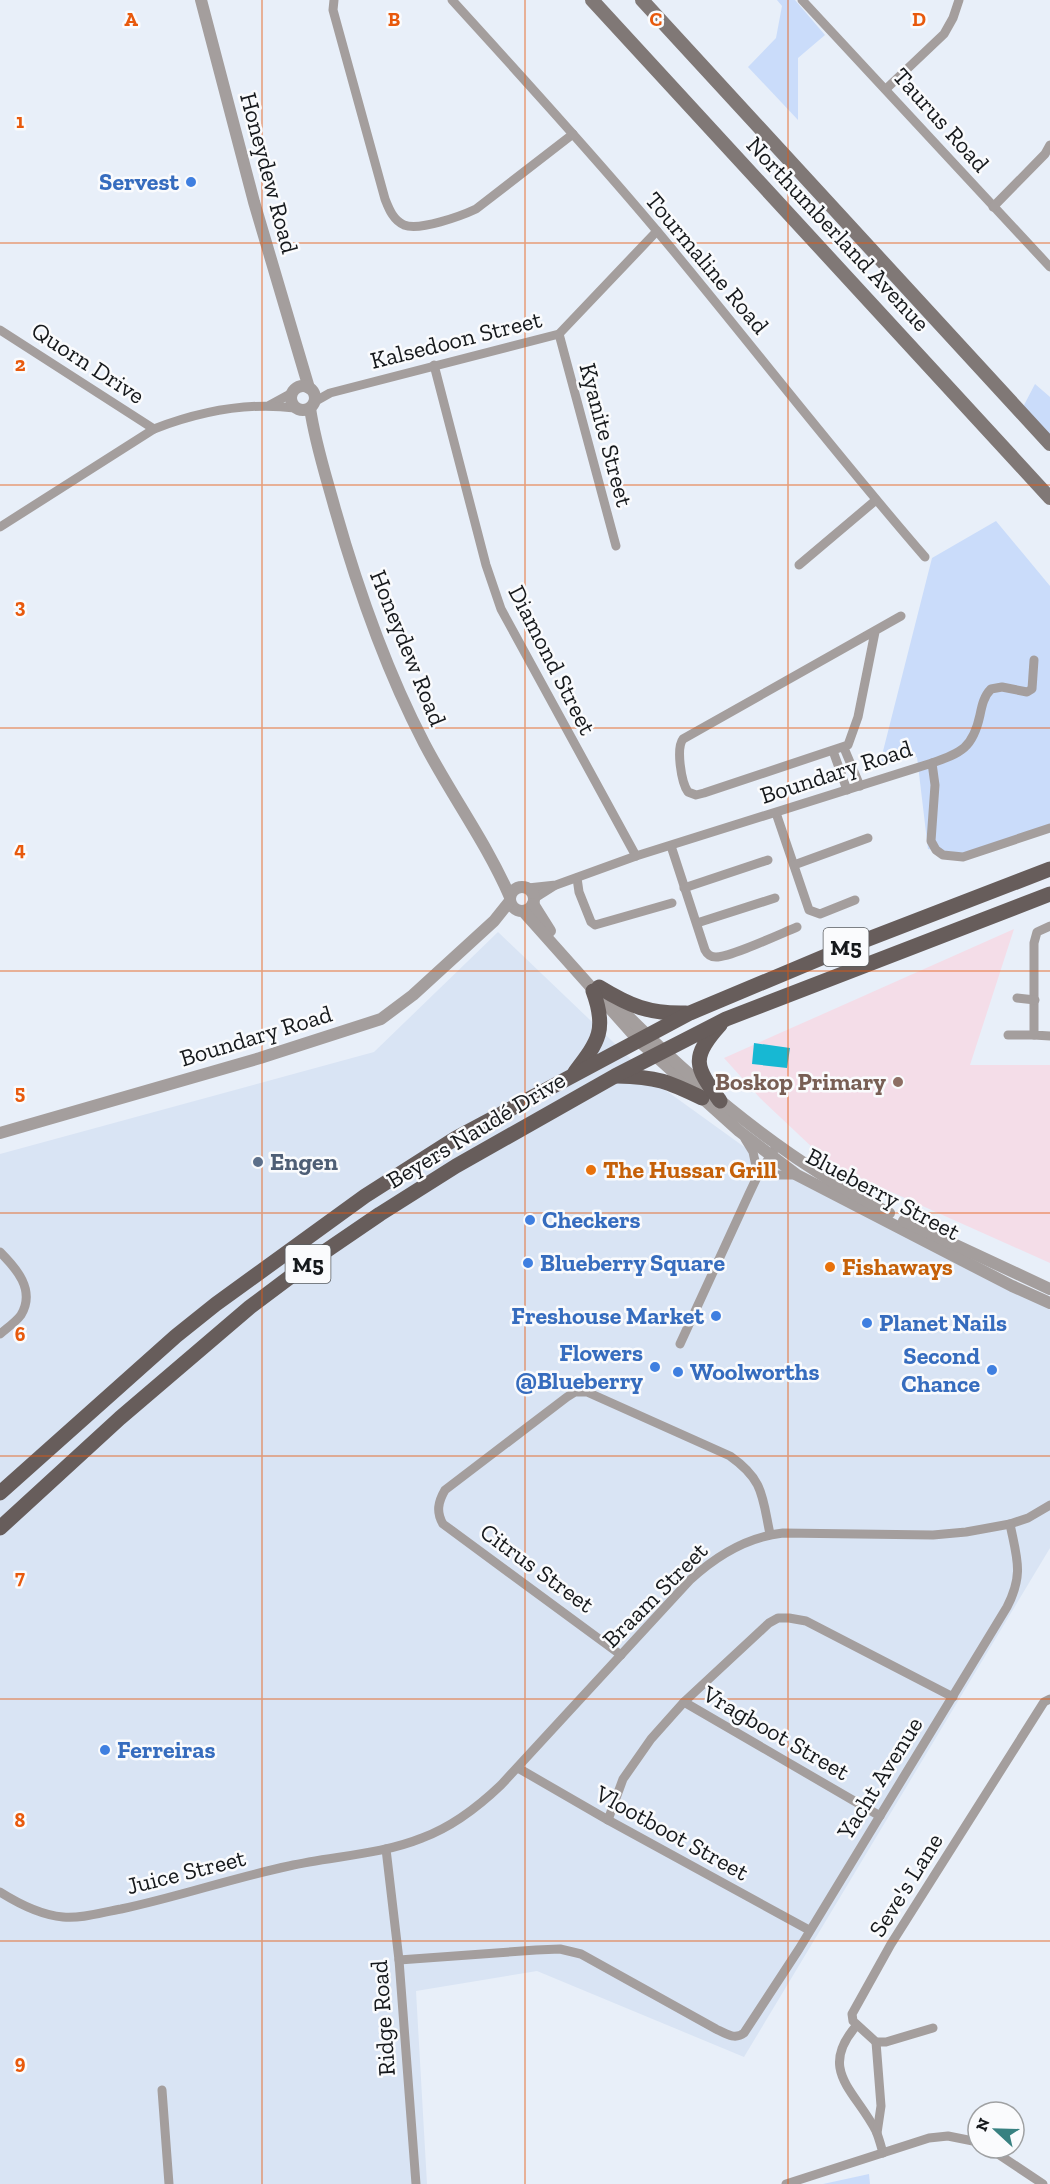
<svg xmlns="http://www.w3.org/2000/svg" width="1050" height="2184" font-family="'Zilla Slab',serif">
<rect width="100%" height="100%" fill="#e8eff9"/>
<polygon fill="#d9e4f4" points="498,932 657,1084 761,1159 801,1182 1050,1306 1050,1548 744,2057 537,1971 416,1991 427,2184 0,2184 0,1154 374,1052"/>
<polygon fill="#f4dde8" points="1014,929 970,1065 1050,1065 1050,1263 831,1165 760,1098 724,1058"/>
<g fill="#cadcfa">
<polygon points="777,0 795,0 825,35 798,58 798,120 748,67 776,38 782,6"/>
<polygon points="1035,384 1050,397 1050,435 1023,407"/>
<polygon points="996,521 1050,586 1050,825 964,855 928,849 917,757 879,767 932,558"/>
<polygon points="869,2174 870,2184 823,2184"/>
</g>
<polygon fill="#17b8d3" points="754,1043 790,1048 787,1068 752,1064"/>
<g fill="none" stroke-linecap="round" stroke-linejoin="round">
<g stroke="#a49e9d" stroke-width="9">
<path d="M334,0L333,10L385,199C389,209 393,220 404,225C420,231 461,216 476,209L573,134"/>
<path d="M452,0C521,76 591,152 657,231C747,339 833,451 925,557"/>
<polyline points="802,0 1050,267"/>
<polyline points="886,89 944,34 953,18 959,0"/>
<polyline points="993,207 1045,154 1050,145"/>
<polyline points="0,330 154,429"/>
<polyline points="559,334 616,546"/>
<polyline points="434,365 486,565 501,609 636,856"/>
<polyline points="314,402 330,393 559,334 657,231"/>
<polyline points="270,405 292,393"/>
<path d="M0,527L154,429C198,412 248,402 295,408"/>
<polyline points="799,565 876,500"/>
<path d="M875,632L858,717L848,745L704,793L696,795L688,792C681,782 676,748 683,739L901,616"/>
<polyline points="844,748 860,786"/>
<polyline points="833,751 847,790"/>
<path d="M932,763C961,753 973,748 980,715C982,705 984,696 991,689L1002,687L1027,692L1032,689L1034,660"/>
<polyline points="776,813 809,910 820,914 855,900"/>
<path d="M671,846L705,950C707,954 710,957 716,957C731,957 780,934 797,927"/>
<polyline points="794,865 868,838"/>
<polyline points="577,878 579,892 591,922 595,925 672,903"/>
<polyline points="528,888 556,885 636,856 932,763 935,785 931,841 936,850 943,855 963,857 1050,828"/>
<polyline points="684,888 768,860"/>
<polyline points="535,898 554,886"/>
<polyline points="697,923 775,898"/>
<polyline points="1050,926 1037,932 1034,943 1034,1035 1050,1036"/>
<polyline points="1017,998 1035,1000"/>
<polyline points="1008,1035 1034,1035"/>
<polyline points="745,1139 753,1152 758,1175 797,1175"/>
<path d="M0,1252C16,1268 36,1290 21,1315C16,1322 7,1328 0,1334"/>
<polyline points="680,1344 749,1194 758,1175 778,1144"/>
<path d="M621,1655L443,1524C436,1512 438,1502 445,1490L567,1397L575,1392H587L730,1456C764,1480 762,1496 770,1534"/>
<polyline points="684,1702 880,1816"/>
<polyline points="518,1768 608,1820 809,1930"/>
<polyline points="608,1820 623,1779 651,1739 684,1702 769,1623 778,1618 789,1618 806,1621 953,1697"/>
<polyline points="386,1849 399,1960 416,2184"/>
<path d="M0,1892C19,1904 40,1915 63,1917C82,1919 103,1912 121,1909C178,1897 232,1878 289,1866C333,1856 380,1855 422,1838C452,1827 478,1807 501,1785L690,1580C716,1556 747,1537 783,1533L933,1535L966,1532L1010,1524L1028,1518L1050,1505"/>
<path d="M399,1960L536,1950L560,1949L581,1954L716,2029C726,2034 735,2040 744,2033L799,1949L1007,1607C1024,1574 1017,1559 1010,1524"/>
<path d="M857,2025C817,2070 855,2090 876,2131C879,2138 881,2146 883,2153"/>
<polyline points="933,2028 886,2042 876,2042 853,2021 852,2014 891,1944 1044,1702 1050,1699"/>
<polyline points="876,2042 881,2106 877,2133"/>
<polyline points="162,2090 169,2184"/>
<polyline points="989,2148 1043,2184"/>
<polyline points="786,2184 929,2138 948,2136 978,2142"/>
</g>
<g stroke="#a49e9d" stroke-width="12">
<polyline points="201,0 254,202 309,388"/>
<circle cx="303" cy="398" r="12"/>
<path d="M310,408C315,443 326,476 335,509C358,590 385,668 424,743C451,795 486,842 510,897"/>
<circle cx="522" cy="899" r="12"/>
<polyline points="533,904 550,931"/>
<polyline points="523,911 639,1041 739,1131 797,1175 1012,1286 1050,1303"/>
<path d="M616,1004C696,1086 786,1161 889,1213"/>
<polyline points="0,1133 260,1058 381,1019 413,995 494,921 510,901"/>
<polyline points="904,1221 1050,1289"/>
</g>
<g stroke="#807876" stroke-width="14">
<polyline points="592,0 1050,498"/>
<polyline points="642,0 1050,444"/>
</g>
<g stroke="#675d5b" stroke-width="15">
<path d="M599,987C630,1006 649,1014 686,1013"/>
<path d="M575,1072C599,1041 607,1029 593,991"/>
<path d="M617,1076C657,1077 667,1081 702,1098"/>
<path d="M720,1101C696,1067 689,1059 720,1025"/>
<polyline points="0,1493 176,1336 216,1304 365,1196 456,1138 690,1013 845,948 1050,869"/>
<polyline points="0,1528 120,1418 250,1307 314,1259 380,1214 456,1166 615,1076 726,1019 1050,894"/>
</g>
</g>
<path fill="none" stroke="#e8590c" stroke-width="1.5" stroke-opacity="0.55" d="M262,0V2184M525,0V2184M788,0V2184M0,243H1050M0,485H1050M0,728H1050M0,971H1050M0,1213H1050M0,1456H1050M0,1699H1050M0,1941H1050"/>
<g fill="#3f7fe0" stroke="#fafbfd" stroke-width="2">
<circle cx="191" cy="182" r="6"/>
<circle cx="530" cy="1220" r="6"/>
<circle cx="528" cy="1263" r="6"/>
<circle cx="716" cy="1316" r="6"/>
<circle cx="867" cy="1323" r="6"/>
<circle cx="655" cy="1367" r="6"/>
<circle cx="992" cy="1370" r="6"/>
<circle cx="678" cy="1372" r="6"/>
<circle cx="105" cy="1750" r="6"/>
</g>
<circle fill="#8d6e63" stroke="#fafbfd" stroke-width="2" cx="898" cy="1082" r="6"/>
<circle fill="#5c6f8a" stroke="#fafbfd" stroke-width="2" cx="258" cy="1162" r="6"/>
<g fill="#e8710a" stroke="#fafbfd" stroke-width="2">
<circle cx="591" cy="1170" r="6"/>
<circle cx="830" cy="1267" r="6"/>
</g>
<g text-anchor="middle" stroke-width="5" stroke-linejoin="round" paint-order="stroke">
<g fill="#fafbfd" stroke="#5a5d60" stroke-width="1.5">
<rect x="823.5" y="928" width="45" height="38" rx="4.5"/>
<rect x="285.5" y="1245" width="45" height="38" rx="4.5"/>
</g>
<g font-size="22" font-weight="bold" fill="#16191c">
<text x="846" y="955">M5</text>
<text x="308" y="1272">M5</text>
</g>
<g font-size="24" fill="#16191c" stroke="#fafbfd">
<text transform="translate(941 120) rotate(48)" y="8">Taurus Road</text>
<text transform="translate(269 173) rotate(75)" y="8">Honeydew Road</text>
<text transform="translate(838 234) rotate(47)" y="8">Northumberland Avenue</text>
<text transform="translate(707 263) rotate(50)" y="8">Tourmaline Road</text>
<text transform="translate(456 340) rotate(-14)" y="8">Kalsedoon Street</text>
<text transform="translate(88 363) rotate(33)" y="8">Quorn Drive</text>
<text transform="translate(606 435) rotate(75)" y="8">Kyanite Street</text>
<text transform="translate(408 648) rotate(68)" y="8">Honeydew Road</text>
<text transform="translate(552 660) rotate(63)" y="8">Diamond Street</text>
<text transform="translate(836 772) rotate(-18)" y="8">Boundary Road</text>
<text transform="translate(256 1036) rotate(-17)" y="8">Boundary Road</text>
<text transform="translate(476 1130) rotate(-31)" y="8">Beyers Naudé Drive</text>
<text transform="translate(883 1194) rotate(28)" y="8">Blueberry Street</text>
<text transform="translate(537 1568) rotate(36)" y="8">Citrus Street</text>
<text transform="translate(655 1595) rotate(-45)" y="8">Braam Street</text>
<text transform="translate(776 1733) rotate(30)" y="8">Vragboot Street</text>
<text transform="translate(880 1778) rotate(-58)" y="8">Yacht Avenue</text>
<text transform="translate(672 1833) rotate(29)" y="8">Vlootboot Street</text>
<text transform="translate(186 1872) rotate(-14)" y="8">Juice Street</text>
<text transform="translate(906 1885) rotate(-58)" y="8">Seve's Lane</text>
<text transform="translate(383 2018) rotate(-94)" y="8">Ridge Road</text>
</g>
<g font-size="24" font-weight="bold" fill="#366cbe" stroke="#fafbfd" text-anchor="start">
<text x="179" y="190" text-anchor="end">Servest</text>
<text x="542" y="1228">Checkers</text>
<text x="540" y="1271">Blueberry Square</text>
<text x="704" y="1324" text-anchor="end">Freshouse Market</text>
<text x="879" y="1331">Planet Nails</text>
<text x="643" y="1361" text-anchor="end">Flowers<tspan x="643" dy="28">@Blueberry</tspan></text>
<text x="980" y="1364" text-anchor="end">Second<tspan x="980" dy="28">Chance</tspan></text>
<text x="690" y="1380">Woolworths</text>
<text x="117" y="1758">Ferreiras</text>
</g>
<g font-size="24" font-weight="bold" fill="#785e54" stroke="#fafbfd" text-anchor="end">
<text x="886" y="1090">Boskop Primary</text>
</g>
<g font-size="24" font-weight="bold" fill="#4e5e75" stroke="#fafbfd" text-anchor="start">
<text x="270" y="1170">Engen</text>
</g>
<g font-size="24" font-weight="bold" fill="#c56008" stroke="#fafbfd" text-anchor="start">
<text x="603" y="1178">The Hussar Grill</text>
<text x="842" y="1275">Fishaways</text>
</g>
</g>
<g font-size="20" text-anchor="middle" font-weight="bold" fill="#e8590c" stroke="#fafbfd" stroke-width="5" stroke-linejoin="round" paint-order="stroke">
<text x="131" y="26">A</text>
<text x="394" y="26">B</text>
<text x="656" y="26">C</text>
<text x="919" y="26">D</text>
<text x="20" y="128">1</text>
<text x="20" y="371">2</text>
<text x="20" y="613">3</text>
<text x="20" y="856">4</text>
<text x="20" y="1099">5</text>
<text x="20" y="1341">6</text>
<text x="20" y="1584">7</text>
<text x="20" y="1827">8</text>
<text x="20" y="2069">9</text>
</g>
<g transform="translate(996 2130) rotate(292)"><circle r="28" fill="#fafbfd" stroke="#9fa1a3" stroke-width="1.5"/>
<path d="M0-4.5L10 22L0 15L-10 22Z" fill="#388181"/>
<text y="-9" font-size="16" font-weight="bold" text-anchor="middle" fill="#16191c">N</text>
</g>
</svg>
